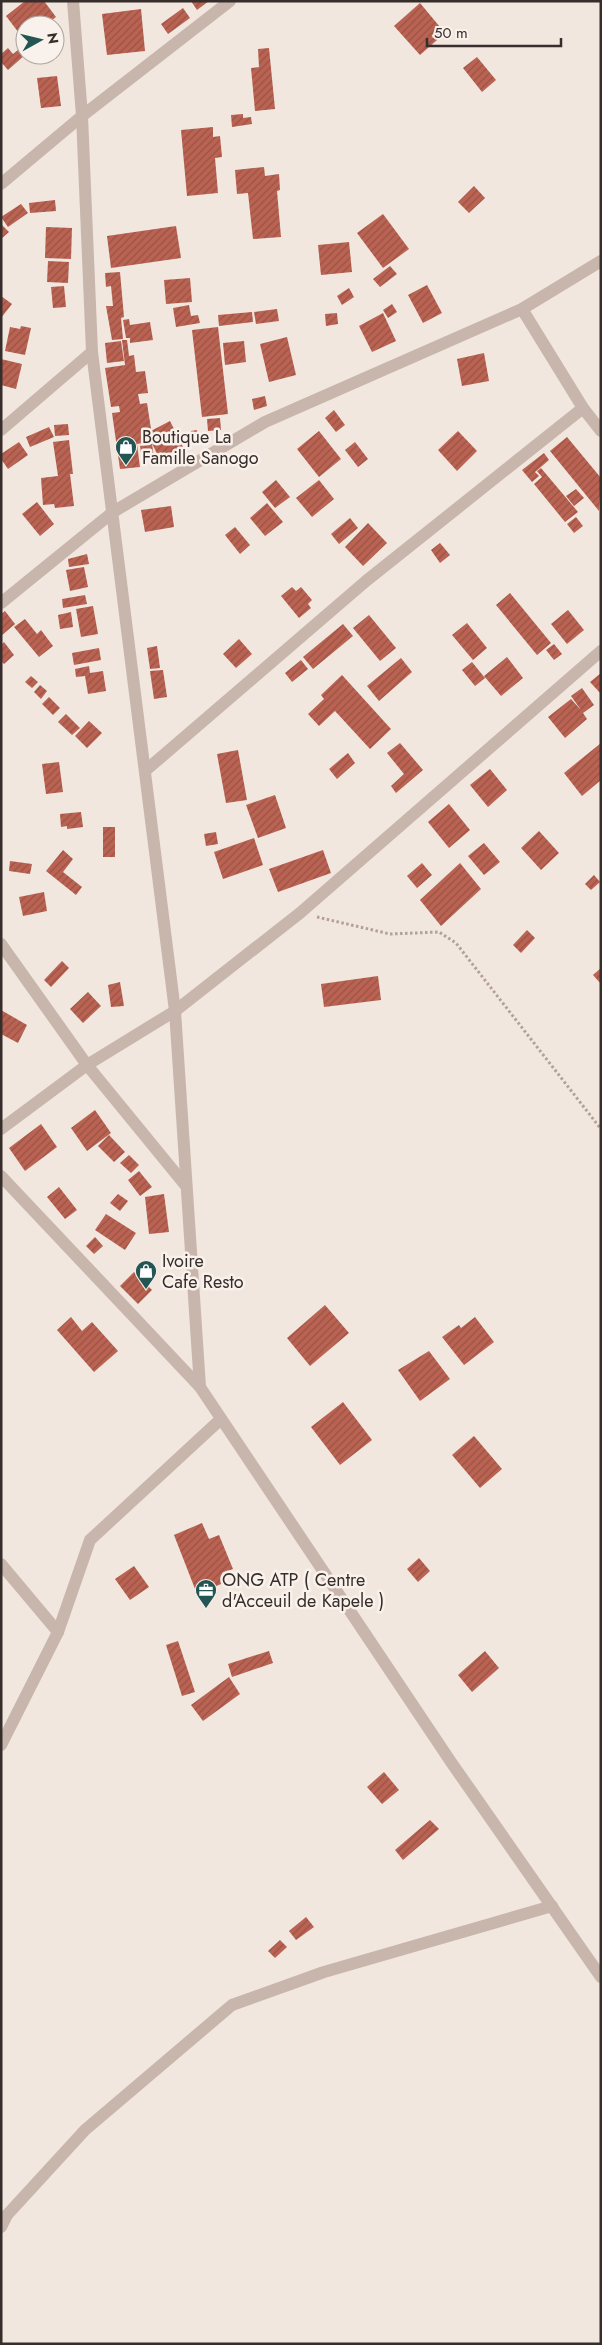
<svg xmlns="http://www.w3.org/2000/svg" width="602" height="2345" font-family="Jost,sans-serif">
<defs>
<pattern id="building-hatch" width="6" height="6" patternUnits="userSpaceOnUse" patternTransform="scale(1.25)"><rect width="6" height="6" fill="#bb6353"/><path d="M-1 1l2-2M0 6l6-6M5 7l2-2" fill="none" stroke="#995245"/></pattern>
</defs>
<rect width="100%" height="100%" fill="#f1e7df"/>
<g fill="url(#building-hatch)">
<polygon points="25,1 44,1 56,17 46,25 25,25 25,41 6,16"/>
<polygon points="191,1 209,1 197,10"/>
<polygon points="420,3 445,33 420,55 394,26"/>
<polygon points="183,8 190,18 168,34 161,24"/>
<polygon points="141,9 145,51 107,55 102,14"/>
<polygon points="23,46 25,55 8,70 1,62 1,54 8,48 13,54"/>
<polygon points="269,48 275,109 255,111 251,68 259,67 258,49"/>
<polygon points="477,57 496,80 482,92 463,68"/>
<polygon points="57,76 61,106 41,108 37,78"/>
<polygon points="243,114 243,118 251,117 252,124 232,127 231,115"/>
<polygon points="213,127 213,137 220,136 222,157 215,158 218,193 187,196 181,130"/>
<polygon points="264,167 265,176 279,174 280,190 277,191 281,237 253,239 248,193 237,194 235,170"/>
<polygon points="474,186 485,198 469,213 458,202"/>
<polygon points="55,200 56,211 30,213 29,203"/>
<polygon points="21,204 28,213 8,227 1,217"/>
<polygon points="383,214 409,249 383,268 357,233"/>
<polygon points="1,224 9,232 1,239"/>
<polygon points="176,226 181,258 111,268 107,236"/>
<polygon points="46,227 72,228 71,259 45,258"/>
<polygon points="349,242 352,272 321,275 318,245"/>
<polygon points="48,261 69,262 68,283 47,282"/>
<polygon points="390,266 397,274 380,287 373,279"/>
<polygon points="120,272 124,317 121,318 123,339 112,340 106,306 113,306 111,286 106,287 105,273"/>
<polygon points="190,278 192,302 166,304 164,280"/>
<polygon points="427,285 442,313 423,323 408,295"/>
<polygon points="64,286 66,307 53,308 51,287"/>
<polygon points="349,288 354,297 342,305 337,296"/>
<polygon points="1,296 12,304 1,318"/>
<polygon points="392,304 397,312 388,318 383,310"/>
<polygon points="189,305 191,316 198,315 200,323 176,327 173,308"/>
<polygon points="277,309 279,321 256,324 254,312"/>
<polygon points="252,312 253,322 219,326 218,315"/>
<polygon points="337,313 338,324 326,326 325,314"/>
<polygon points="383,313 396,341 372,352 359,326"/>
<polygon points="129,319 130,325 150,322 153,340 130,343 130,338 126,338 123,320"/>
<polygon points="21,326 31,328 25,355 5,351 10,327 20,329"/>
<polygon points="218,327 228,414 202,417 192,330"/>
<polygon points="287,337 296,375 269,382 260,344"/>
<polygon points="122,340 127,340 129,356 134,355 136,372 145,371 148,393 138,394 140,404 147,403 151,429 146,429 148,442 137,444 140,467 120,469 112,413 120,412 119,406 111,407 105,368 125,365"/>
<polygon points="121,341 124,361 107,363 105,343"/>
<polygon points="244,341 246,362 225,365 223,343"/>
<polygon points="484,353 489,381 462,386 457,359"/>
<polygon points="1,359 22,364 16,389 1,385"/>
<polygon points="265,396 267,406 254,410 252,399"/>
<polygon points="334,410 345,425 336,432 325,418"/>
<polygon points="220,418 221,430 208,431 207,419"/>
<polygon points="170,421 183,447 159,458 147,433"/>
<polygon points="68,424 69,435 55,436 54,425"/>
<polygon points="49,427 54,437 30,447 26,437"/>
<polygon points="197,430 198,437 192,438 191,431"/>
<polygon points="319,431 341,459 319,477 297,449"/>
<polygon points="458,431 477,451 457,471 438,450"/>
<polygon points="567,437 601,478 599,511 550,451"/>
<polygon points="69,440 73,474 70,474 74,506 55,508 54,504 43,505 41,478 58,476 53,442"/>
<polygon points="19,442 28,455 8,469 1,459 1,454"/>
<polygon points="355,442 368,459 358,467 345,450"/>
<polygon points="152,444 154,457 142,459 140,446"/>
<polygon points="544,453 549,460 535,472 539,476 532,482 522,470"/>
<polygon points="541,468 578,512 565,522 534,484 542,477 537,471"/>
<polygon points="276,480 290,497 275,508 262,492"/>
<polygon points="319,480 334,499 312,517 296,498"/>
<polygon points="576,489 584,498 574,506 566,496"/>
<polygon points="37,502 54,524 40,536 22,514"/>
<polygon points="267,503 283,522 265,536 250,518"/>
<polygon points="171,506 174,527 145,532 141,510"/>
<polygon points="576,517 583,526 574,533 567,524"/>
<polygon points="350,518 358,528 339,544 331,534"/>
<polygon points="368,523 387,543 363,566 345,547"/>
<polygon points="235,527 250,545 240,554 225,535"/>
<polygon points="440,543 450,555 440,563 431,550"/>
<polygon points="87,554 89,564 69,567 68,559"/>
<polygon points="84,567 88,587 70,591 66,570"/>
<polygon points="292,587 296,591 301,587 312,600 308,604 311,608 299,618 281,596"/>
<polygon points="510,593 551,643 537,655 496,605"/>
<polygon points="85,595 87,604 63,608 62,599"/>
<polygon points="93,606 98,634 81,637 76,609"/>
<polygon points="568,610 584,630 567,644 551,624"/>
<polygon points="5,611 15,624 1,636 1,614"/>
<polygon points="71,612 73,627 60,629 58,615"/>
<polygon points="369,615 396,648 380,661 353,628"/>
<polygon points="25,619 37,634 41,630 53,646 39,657 14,627"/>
<polygon points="467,623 487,648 473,660 452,635"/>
<polygon points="343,624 353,636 313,669 303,657"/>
<polygon points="239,639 252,654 236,668 223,654"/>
<polygon points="4,642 14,655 4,664 1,661 1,645"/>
<polygon points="554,644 562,654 554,660 546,650"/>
<polygon points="157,646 160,668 150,669 147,648"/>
<polygon points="99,648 101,660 74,665 72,653"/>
<polygon points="507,657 523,678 501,696 484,676"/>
<polygon points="401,658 412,672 379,701 367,686"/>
<polygon points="301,660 308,669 292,682 285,673"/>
<polygon points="472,662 485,678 475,686 462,670"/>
<polygon points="89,666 90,673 103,671 106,691 88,694 85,676 76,677 75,669"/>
<polygon points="163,670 167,697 154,699 150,671"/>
<polygon points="601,673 601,694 590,682"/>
<polygon points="342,675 391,729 370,749 335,711 319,726 308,714 324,699 321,695"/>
<polygon points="31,676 38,682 32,688 25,682"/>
<polygon points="40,685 47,691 41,699 34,692"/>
<polygon points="582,688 594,705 583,713 587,719 565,738 548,717 571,699 581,710 571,696"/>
<polygon points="49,697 60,708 53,715 42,704"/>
<polygon points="66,714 80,728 72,735 58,722"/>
<polygon points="89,721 102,733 87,748 75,736"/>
<polygon points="400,743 423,770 396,793 391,786 404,774 387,753"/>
<polygon points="601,743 601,780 582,796 564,773"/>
<polygon points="238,750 247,800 226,803 217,754"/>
<polygon points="348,753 355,763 337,779 329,769"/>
<polygon points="59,762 63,792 46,794 42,764"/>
<polygon points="490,769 507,790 488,807 470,785"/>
<polygon points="275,795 286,828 258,838 246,805"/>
<polygon points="449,804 470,830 449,848 428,822"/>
<polygon points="81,812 83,827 67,829 67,826 61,827 60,814"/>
<rect x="103" y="827" width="12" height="30"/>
<polygon points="539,831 559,853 541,870 521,848"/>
<polygon points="216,832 218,844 206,846 204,834"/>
<polygon points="254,838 263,865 223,879 214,852"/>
<polygon points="484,843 500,862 484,875 468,856"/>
<polygon points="63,850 73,859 63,872 82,887 76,895 46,871"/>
<polygon points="323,850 331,873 278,892 269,869"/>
<polygon points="10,861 32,864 30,874 9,871"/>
<polygon points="422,863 432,875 417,888 407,876"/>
<polygon points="460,863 481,889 441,926 420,900"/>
<polygon points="594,875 600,882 591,890 585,884"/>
<polygon points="44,892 47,911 23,916 19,897"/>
<polygon points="527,930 535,938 521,953 513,945"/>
<polygon points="62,961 69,968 51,987 44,980"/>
<polygon points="601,968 601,984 593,975"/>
<polygon points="378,976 381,1000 324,1007 321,984"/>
<polygon points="120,982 124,1006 111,1007 108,985"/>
<polygon points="88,992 101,1006 83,1023 70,1009"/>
<polygon points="1,1010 27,1025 18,1043 1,1034"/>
<polygon points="95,1110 111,1133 87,1151 71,1128"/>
<polygon points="41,1124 57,1147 25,1171 9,1148"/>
<polygon points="109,1135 125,1152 114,1162 98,1146"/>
<polygon points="129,1155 139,1165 131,1173 120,1163"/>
<polygon points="139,1171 152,1187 140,1196 128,1180"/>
<polygon points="59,1187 77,1210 65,1219 47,1197"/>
<polygon points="118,1194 128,1201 120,1211 110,1203"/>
<polygon points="164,1194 169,1232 149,1234 145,1197"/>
<polygon points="106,1214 136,1233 125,1250 95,1230"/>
<polygon points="95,1237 103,1246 94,1254 86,1246"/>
<polygon points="134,1272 152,1290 138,1304 120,1286"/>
<polygon points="325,1305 349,1333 310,1366 287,1338"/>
<polygon points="71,1317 82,1331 92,1322 118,1351 94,1372 57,1330"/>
<polygon points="475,1317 494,1342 464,1365 442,1337 459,1325 461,1328"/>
<polygon points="429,1351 450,1379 420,1401 398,1370"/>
<polygon points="343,1402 372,1440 340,1465 311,1427"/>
<polygon points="474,1436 502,1469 480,1488 452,1455"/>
<polygon points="202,1523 209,1539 219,1535 233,1569 222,1573 226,1582 197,1594 174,1535"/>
<polygon points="419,1558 430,1571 418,1582 407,1569"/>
<polygon points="134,1566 149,1587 130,1600 115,1579"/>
<polygon points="178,1641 195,1692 182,1696 166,1645"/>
<polygon points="269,1651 273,1663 232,1677 228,1664"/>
<polygon points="485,1651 499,1668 472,1692 458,1675"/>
<polygon points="229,1677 240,1694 203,1721 191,1705"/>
<polygon points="384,1772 399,1790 382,1804 367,1787"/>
<polygon points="430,1820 439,1829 403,1860 395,1850"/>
<polygon points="306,1917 314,1927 296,1940 289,1931"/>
<polygon points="280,1940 287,1947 275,1958 268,1951"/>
</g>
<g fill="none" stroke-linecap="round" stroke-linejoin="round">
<polyline stroke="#b4a096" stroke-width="3" stroke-dasharray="2.5 2.5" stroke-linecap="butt" points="317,917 390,934 439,932 456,943 601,1129"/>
<g stroke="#c8b6ac" stroke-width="12">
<polyline points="73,1 82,116 92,352 175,1011 200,1387"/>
<polyline points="1,184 82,116 230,1"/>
<polyline points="522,309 583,408 601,431"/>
<polyline points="1,430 92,352"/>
<polyline points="1,603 113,512 265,422 522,309 601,261"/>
<polyline points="145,771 366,581 583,408"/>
<polyline points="1,944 87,1065 186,1186"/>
<polyline points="1,1129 87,1065 175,1011 300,913 601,651"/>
<polyline points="1,1176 200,1387 451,1762 601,1977"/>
<polyline points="1,1564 58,1632"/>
<polyline points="1,1745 58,1632 90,1540 221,1419"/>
<polyline points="1,2227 7,2215 85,2130 232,2005 324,1972 552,1906"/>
</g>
</g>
<defs>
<g id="shop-pin" transform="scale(1.125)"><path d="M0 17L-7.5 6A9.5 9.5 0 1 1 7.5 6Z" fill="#235553" stroke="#f9f1eb"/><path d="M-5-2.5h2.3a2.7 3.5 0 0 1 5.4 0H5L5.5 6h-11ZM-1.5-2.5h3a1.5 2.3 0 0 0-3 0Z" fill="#fff"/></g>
<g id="office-pin" transform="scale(1.125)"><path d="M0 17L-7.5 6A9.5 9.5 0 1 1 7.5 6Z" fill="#235553" stroke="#f9f1eb"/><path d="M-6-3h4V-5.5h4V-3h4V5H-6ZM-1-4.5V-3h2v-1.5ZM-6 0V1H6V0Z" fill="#fff"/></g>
</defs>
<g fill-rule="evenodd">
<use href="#shop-pin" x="126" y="447"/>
<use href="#shop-pin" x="146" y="1271"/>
<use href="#office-pin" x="206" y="1590"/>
</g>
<g text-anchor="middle" stroke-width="5" stroke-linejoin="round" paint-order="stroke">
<g font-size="18" fill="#372d2a" stroke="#f9f1eb" text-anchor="start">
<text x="142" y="443">Boutique La<tspan x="142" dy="21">Famille Sanogo</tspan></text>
<text x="162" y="1267">Ivoire<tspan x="162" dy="21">Cafe Resto</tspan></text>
<text x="222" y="1586">ONG ATP ( Centre<tspan x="222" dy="21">d'Acceuil de Kapele )</tspan></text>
</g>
</g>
<rect width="602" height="2345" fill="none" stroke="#372d2a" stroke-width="5"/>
<g transform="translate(40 40) rotate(82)"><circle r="24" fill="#f9f1eb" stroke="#aba39e"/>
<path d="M0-4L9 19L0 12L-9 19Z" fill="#235553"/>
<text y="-8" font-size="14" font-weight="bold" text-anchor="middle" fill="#372d2a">N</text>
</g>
<path d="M427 38v8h134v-8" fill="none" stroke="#372d2a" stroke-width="2.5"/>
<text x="434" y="38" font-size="15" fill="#372d2a" stroke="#f9f1eb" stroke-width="4" paint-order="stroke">50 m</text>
</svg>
